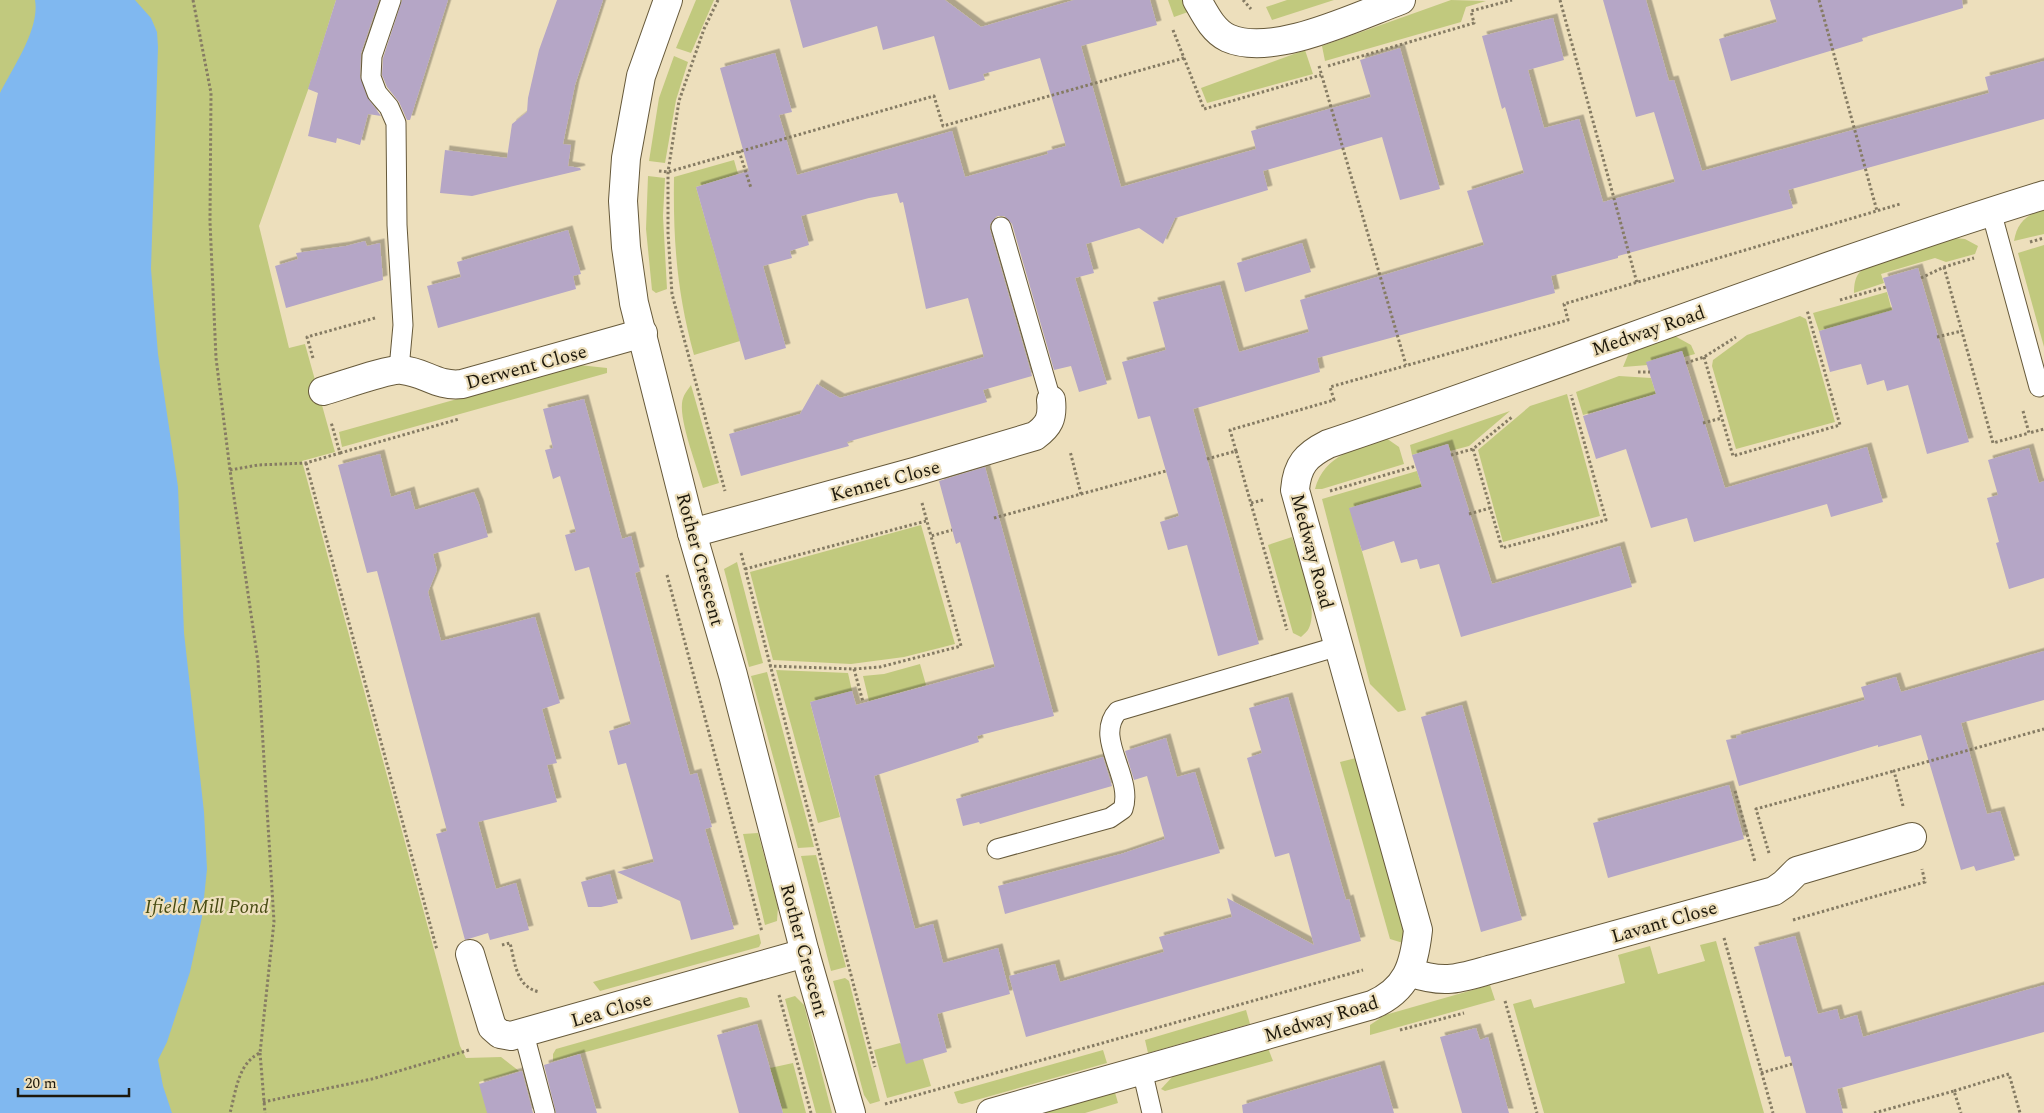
<svg xmlns="http://www.w3.org/2000/svg" width="2044" height="1113" font-family="Spectral,serif">
<defs>
<filter id="shadow"><feDropShadow dx="4.5" dy="-4.5" stdDeviation="0" flood-color="#0004"/></filter>
</defs>
<rect width="100%" height="100%" fill="#eddfbc"/>
<g fill="#c1c97e">
<polygon points="0,0 336,0 308,90 259,226 289,348 305,344 335,452 302,461 460,1046 466,1058 501,1057 519,1071 479,1082 488,1113 0,1113"/>
<polygon points="696,0 714,0 691,53 676,48"/>
<polygon points="1168,0 1183,0 1188,12 1174,17"/>
<polygon points="1287,0 1334,0 1272,20 1266,7"/>
<polygon points="1451,0 1486,1 1466,7 1461,22 1325,61 1322,46"/>
<polygon points="1305,50 1313,74 1207,103 1201,88"/>
<polygon points="674,56 688,62 676,100 665,163 649,161 659,98"/>
<path d="M734,160L738,174L696,187L740,341L694,355C677,293 673,241 674,177Z"/>
<polygon points="648,176 665,178 663,216 667,289 656,293 652,290 646,229"/>
<path d="M2044,209V234L2014,241C2017,223 2026,215 2044,209Z"/>
<path d="M1954,238L1965,239L1978,246L1975,254L1946,262L1935,258L1881,274L1884,283L1854,293C1854,285 1855,276 1861,271C1875,259 1935,242 1954,238Z"/>
<polygon points="2044,245 2044,347 2018,253"/>
<polygon points="1887,292 1892,311 1819,331 1813,313"/>
<polygon points="1800,316 1806,319 1835,422 1736,449 1712,366 1713,360 1747,335"/>
<polygon points="1673,335 1691,345 1695,354 1684,357 1682,351 1647,362 1648,365 1623,367 1630,350"/>
<polygon points="579,365 607,368 607,373 342,447 339,432"/>
<polygon points="1619,376 1651,378 1656,394 1583,415 1576,392"/>
<path d="M691,385L719,483L703,488C697,466 680,424 682,403C683,395 687,391 691,385Z"/>
<polygon points="1567,394 1600,516 1503,542 1478,450 1530,406"/>
<polygon points="1510,411 1469,446 1450,451 1448,444 1412,455 1410,445"/>
<path d="M1386,438L1399,447L1404,464L1322,489H1315C1324,455 1357,448 1386,438Z"/>
<polygon points="1417,471 1422,487 1350,508 1406,710 1398,712 1370,684 1322,499"/>
<polygon points="921,525 955,644 904,657 851,664 773,660 750,572"/>
<path d="M1292,537C1299,559 1319,607 1309,628C1308,631 1304,634 1301,637L1293,633L1268,545Z"/>
<polygon points="737,562 763,663 749,667 724,569"/>
<polygon points="920,664 926,685 869,701 863,676 884,674"/>
<polygon points="776,670 848,673 852,691 810,702 840,817 818,823"/>
<polygon points="767,672 814,847 798,848 751,676"/>
<polygon points="1356,758 1404,931 1403,943 1390,939 1340,762"/>
<polygon points="758,833 778,907 777,921 765,925 743,834"/>
<polygon points="816,855 846,967 831,971 801,856"/>
<polygon points="759,934 761,943 759,947 600,991 593,982"/>
<polygon points="1716,941 1764,1113 1544,1113 1513,1004 1531,999 1534,1008 1625,983 1618,955 1650,946 1658,974 1705,961 1700,945"/>
<polygon points="845,978 849,981 880,1101 870,1104 864,1095 833,981"/>
<polygon points="1490,985 1495,1000 1370,1035 1370,1025 1385,1015"/>
<polygon points="795,996 804,1005 832,1113 816,1113 785,999"/>
<polygon points="740,997 747,998 750,1007 553,1061 553,1054 556,1049"/>
<polygon points="1246,1010 1250,1024 1148,1053 1145,1040"/>
<polygon points="900,1043 923,1059 931,1086 887,1098 874,1050"/>
<polygon points="1268,1048 1273,1061 1165,1091 1161,1089 1174,1075"/>
<polygon points="1103,1050 1107,1063 962,1104 958,1103 954,1092"/>
<polygon points="793,1063 806,1113 783,1113 770,1068"/>
<polygon points="1114,1089 1118,1103 1085,1113 1032,1113"/>
</g>
<path fill="#80b8f0" d="M35,0H135L151,18L157,32L158,47L151,269L158,354L178,487L184,633L204,812L207,869L202,917L190,972L167,1042L158,1060L163,1086L172,1113H0V93C13,67 40,29 35,0Z"/>
<g fill="#b5a6c6" filter="url(#shadow)">
<polygon points="336,0 379,0 361,53 360,76 367,97 381,116 368,114 360,145 337,138 336,143 308,136 318,93 308,89"/>
<polygon points="402,0 448,0 410,120 407,120 399,102 387,87 382,75 383,58"/>
<polygon points="557,0 603,0 575,85 563,144 571,145 568,166 580,168 581,170 472,196 440,193 445,150 507,158 512,124 527,112 528,98 539,50"/>
<polygon points="790,0 945,0 981,27 1074,0 1150,0 1157,25 1081,46 1121,187 1256,149 1251,131 1371,97 1360,60 1400,48 1440,189 1400,200 1382,137 1263,171 1268,190 1175,218 1163,244 1139,228 1086,244 1094,273 1075,278 1107,384 1079,392 1071,366 1054,370 1012,224 1004,216 997,216 990,224 990,230 1032,376 983,390 987,402 847,442 849,446 741,476 729,434 800,414 817,384 840,398 984,357 968,298 926,309 903,202 900,203 897,193 869,198 801,216 809,245 790,251 792,258 763,266 786,348 745,360 696,187 749,171 720,68 775,53 792,112 779,115 797,175 952,131 965,177 1048,154 1047,151 1066,146 1040,58 983,74 985,80 949,90 934,36 883,50 877,26 803,48"/>
<polygon points="1603,0 1646,0 1669,81 1674,80 1702,171 1989,93 1985,77 2044,61 2044,119 1788,190 1793,208 1618,256 1618,258 1551,276 1555,293 1317,358 1320,372 1193,409 1259,644 1218,656 1187,545 1168,550 1160,522 1179,516 1150,416 1138,419 1122,362 1166,350 1153,302 1220,285 1239,352 1309,332 1300,300 1484,245 1467,191 1524,173 1505,107 1502,109 1482,36 1553,18 1564,60 1528,70 1544,128 1579,119 1603,202 1675,182 1654,112 1636,117"/>
<polygon points="1770,0 1962,0 1963,8 1862,38 1863,41 1731,81 1719,39 1777,22"/>
<polygon points="568,230 581,274 573,276 576,289 438,328 427,286 461,277 457,262"/>
<polygon points="365,241 367,246 380,243 383,280 286,308 275,266 298,259 296,253 346,246"/>
<polygon points="1302,243 1311,272 1245,292 1237,263"/>
<polygon points="1918,268 1969,442 1927,454 1908,385 1887,391 1884,380 1867,385 1861,364 1830,372 1819,331 1893,310 1883,278"/>
<polygon points="1682,351 1725,488 1867,447 1883,502 1831,517 1827,504 1694,542 1687,518 1651,528 1626,449 1596,459 1583,416 1656,394 1646,362"/>
<polygon points="584,399 622,539 631,536 640,571 635,573 690,775 697,773 712,827 705,829 734,929 691,940 680,901 617,872 654,862 626,763 618,765 609,731 631,724 589,567 575,571 565,535 576,532 560,476 553,479 545,450 553,448 543,409"/>
<polygon points="1448,444 1492,584 1620,546 1632,587 1461,637 1439,564 1420,569 1417,559 1401,563 1394,541 1362,551 1349,508 1422,487 1412,455"/>
<polygon points="2029,448 2039,483 2044,481 2044,578 2009,589 1996,543 1999,542 1987,498 1998,495 1988,460"/>
<polygon points="380,454 391,497 410,491 415,510 474,492 479,504 488,537 433,554 437,570 428,592 441,641 535,617 560,703 542,709 557,763 547,765 557,802 478,822 496,889 516,883 529,930 490,940 488,933 465,940 436,834 447,831 377,571 367,573 338,465"/>
<polygon points="985,467 1054,716 977,736 979,742 874,776 915,929 933,924 943,963 998,948 1010,994 937,1014 947,1052 906,1064 810,702 852,691 856,705 995,667 960,542 956,544 939,481"/>
<polygon points="2044,651 2044,700 1961,723 1987,814 2000,811 2015,860 1976,871 1974,866 1961,870 1921,735 1878,747 1878,745 1739,786 1726,740 1737,738 1736,736 1865,700 1861,687 1896,677 1901,692"/>
<polygon points="1288,697 1346,900 1349,899 1361,941 1026,1037 1009,976 1055,964 1060,982 1164,952 1159,937 1232,917 1227,898 1314,945 1289,853 1275,857 1247,758 1262,753 1249,708"/>
<polygon points="1462,705 1522,920 1481,932 1421,717"/>
<polygon points="1166,738 1177,777 1195,772 1220,853 1005,914 998,886 1121,854 1165,839 1147,776 1134,780 1125,751"/>
<polygon points="1103,757 1112,786 980,824 979,822 963,826 956,799"/>
<polygon points="1729,785 1744,839 1608,878 1593,823"/>
<polygon points="610,874 618,903 601,907 588,907 581,882"/>
<polygon points="1795,936 1818,1014 1837,1009 1840,1020 1857,1015 1863,1037 2044,985 2044,1032 1837,1089 1843,1113 1806,1113 1790,1056 1785,1057 1754,947"/>
<polygon points="757,1024 783,1113 739,1113 717,1035"/>
<polygon points="1476,1028 1480,1040 1488,1037 1509,1113 1462,1113 1440,1037"/>
<polygon points="580,1054 597,1113 556,1113 544,1065"/>
<polygon points="1380,1065 1394,1113 1243,1113 1242,1105"/>
<polygon points="522,1071 533,1113 487,1113 479,1084"/>
</g>
<g fill="none" stroke-linecap="round" stroke-linejoin="round">
<g stroke="#66593a" stroke-width="21">
<g id="service">
<polyline points="391,0 372,56 371,77 377,93 389,107 396,123 397,225 403,325 399,369"/>
<polyline points="1991,211 2039,387"/>
<polyline points="1001,227 1051,400"/>
<path d="M997,849L1110,818L1123,809C1134,777 1093,738 1118,711L1339,646"/>
<polyline points="524,1034 545,1113"/>
<polyline points="1142,1070 1152,1113"/>
</g>
</g>
<g stroke="#66593a" stroke-width="30">
<g id="minor">
<polyline points="668,0 641,76 626,158 623,201 626,247 634,303 692,533 733,675 805,953 851,1113"/>
<path d="M1197,0C1205,14 1213,31 1228,38C1273,58 1357,16 1401,0"/>
<path d="M323,391C338,387 390,368 402,370C425,372 437,387 462,384L643,333"/>
<path d="M692,533L914,472L1035,436C1049,426 1053,418 1051,400"/>
<polyline points="470,954 492,1027 500,1034 511,1036 805,953"/>
<path d="M1409,972C1447,985 1459,978 1496,968L1774,891L1784,884L1797,871L1912,837"/>
<path d="M991,1113L1372,1005C1407,990 1414,966 1418,930L1295,490C1297,465 1306,455 1328,444C1567,364 1802,270 2044,195"/>
</g>
</g>
<g stroke="#857b63" stroke-width="3" stroke-dasharray="2.5 2.5" stroke-linecap="butt">
<path d="M193,0L211,93L210,222L216,358L230,470L258,662L274,922L260,1053C238,1063 236,1091 230,1113"/>
<polyline points="718,0 704,29 679,101 668,172 668,233 672,294 725,491"/>
<polyline points="1243,0 1251,9"/>
<polyline points="1560,0 1637,283"/>
<polyline points="1819,0 1877,211"/>
<polyline points="1173,30 1204,109 1321,75"/>
<polyline points="1319,66 1406,365"/>
<polyline points="1328,66 1474,23 1471,11 1512,0"/>
<polyline points="739,151 751,188"/>
<polyline points="659,171 668,172 934,96 943,126 1184,58"/>
<polyline points="2030,242 2044,238"/>
<polyline points="1944,267 1993,443 2029,433"/>
<polyline points="1921,278 1944,267 1974,258"/>
<polyline points="1840,300 1886,287"/>
<polyline points="1937,337 1962,331"/>
<polyline points="1704,357 1733,456 1840,425 1807,310"/>
<polyline points="313,358 307,337 375,318"/>
<polyline points="1686,363 1704,357 1736,337"/>
<polyline points="1638,372 1650,372"/>
<polyline points="2023,411 2029,433 2044,429"/>
<polyline points="1703,423 1722,418"/>
<polyline points="1473,449 1502,548 1606,520 1571,395"/>
<polyline points="1236,451 1230,430 1334,400 1330,387 1568,320 1564,304 1900,204"/>
<polyline points="340,453 459,419"/>
<polyline points="1451,455 1473,449 1512,417"/>
<polyline points="1207,459 1236,451 1287,630"/>
<polyline points="306,463 437,950"/>
<polyline points="230,470 258,465 306,463 340,453 331,422"/>
<polyline points="1330,491 1416,466"/>
<polyline points="1081,494 1166,471"/>
<polyline points="922,503 931,536 952,530"/>
<polyline points="1251,503 1263,500"/>
<polyline points="1469,514 1490,508"/>
<polyline points="994,518 1081,494 1070,451"/>
<polyline points="741,553 875,1067"/>
<polyline points="745,569 926,521"/>
<polyline points="667,575 762,932"/>
<polyline points="769,666 854,669 880,667 961,646 931,536"/>
<polyline points="854,669 863,702"/>
<polyline points="1735,791 1755,862"/>
<polyline points="1903,806 1894,771 2044,729"/>
<polyline points="1769,853 1756,809 1894,771"/>
<polyline points="1793,920 1925,882 1922,869"/>
<polyline points="1724,938 1773,1113"/>
<path d="M502,945L510,943C515,962 516,988 540,992"/>
<polyline points="779,995 811,1113"/>
<polyline points="1505,1001 1537,1113"/>
<polyline points="1400,1030 1464,1013"/>
<polyline points="260,1053 265,1113"/>
<polyline points="1761,1073 1792,1064"/>
<polyline points="1954,1091 2009,1074 2020,1113"/>
<polyline points="263,1102 372,1079 469,1050"/>
<polyline points="885,1104 1363,970"/>
<polyline points="1874,1113 1954,1091 1961,1113"/>
</g>
<use href="#service" stroke="#fff" stroke-width="19"/>
<use href="#minor" stroke="#fff" stroke-width="28"/>
</g>
<g text-anchor="middle" stroke-width="4.5" stroke-linejoin="round" paint-order="stroke">
<g font-size="19" fill="#1d180b" stroke="#eddfbc">
<text transform="translate(1648 330) rotate(-19)" y="7">Medway Road</text>
<text transform="translate(526 366) rotate(-15)" y="7">Derwent Close</text>
<text transform="translate(885 480) rotate(-15)" y="7">Kennet Close</text>
<text transform="translate(1313 551) rotate(75)" y="7">Medway Road</text>
<text transform="translate(701 559) rotate(75)" y="7">Rother Crescent</text>
<text transform="translate(1664 921) rotate(-16)" y="7">Lavant Close</text>
<text transform="translate(805 950) rotate(75)" y="7">Rother Crescent</text>
<text transform="translate(611 1009) rotate(-16)" y="7">Lea Close</text>
<text transform="translate(1321 1018) rotate(-17)" y="7">Medway Road</text>
</g>
<g font-size="19" font-style="italic" fill="#464a11" stroke="#eddfbc">
<text x="207" y="913">Ifield Mill Pond</text>
</g>
</g>
<path d="M18 1088v8h111v-8" fill="none" stroke="#1d180b" stroke-width="2.5"/>
<text x="25" y="1088" font-size="15" fill="#1d180b" stroke="#eddfbc" stroke-width="4" paint-order="stroke">20 m</text>
</svg>
